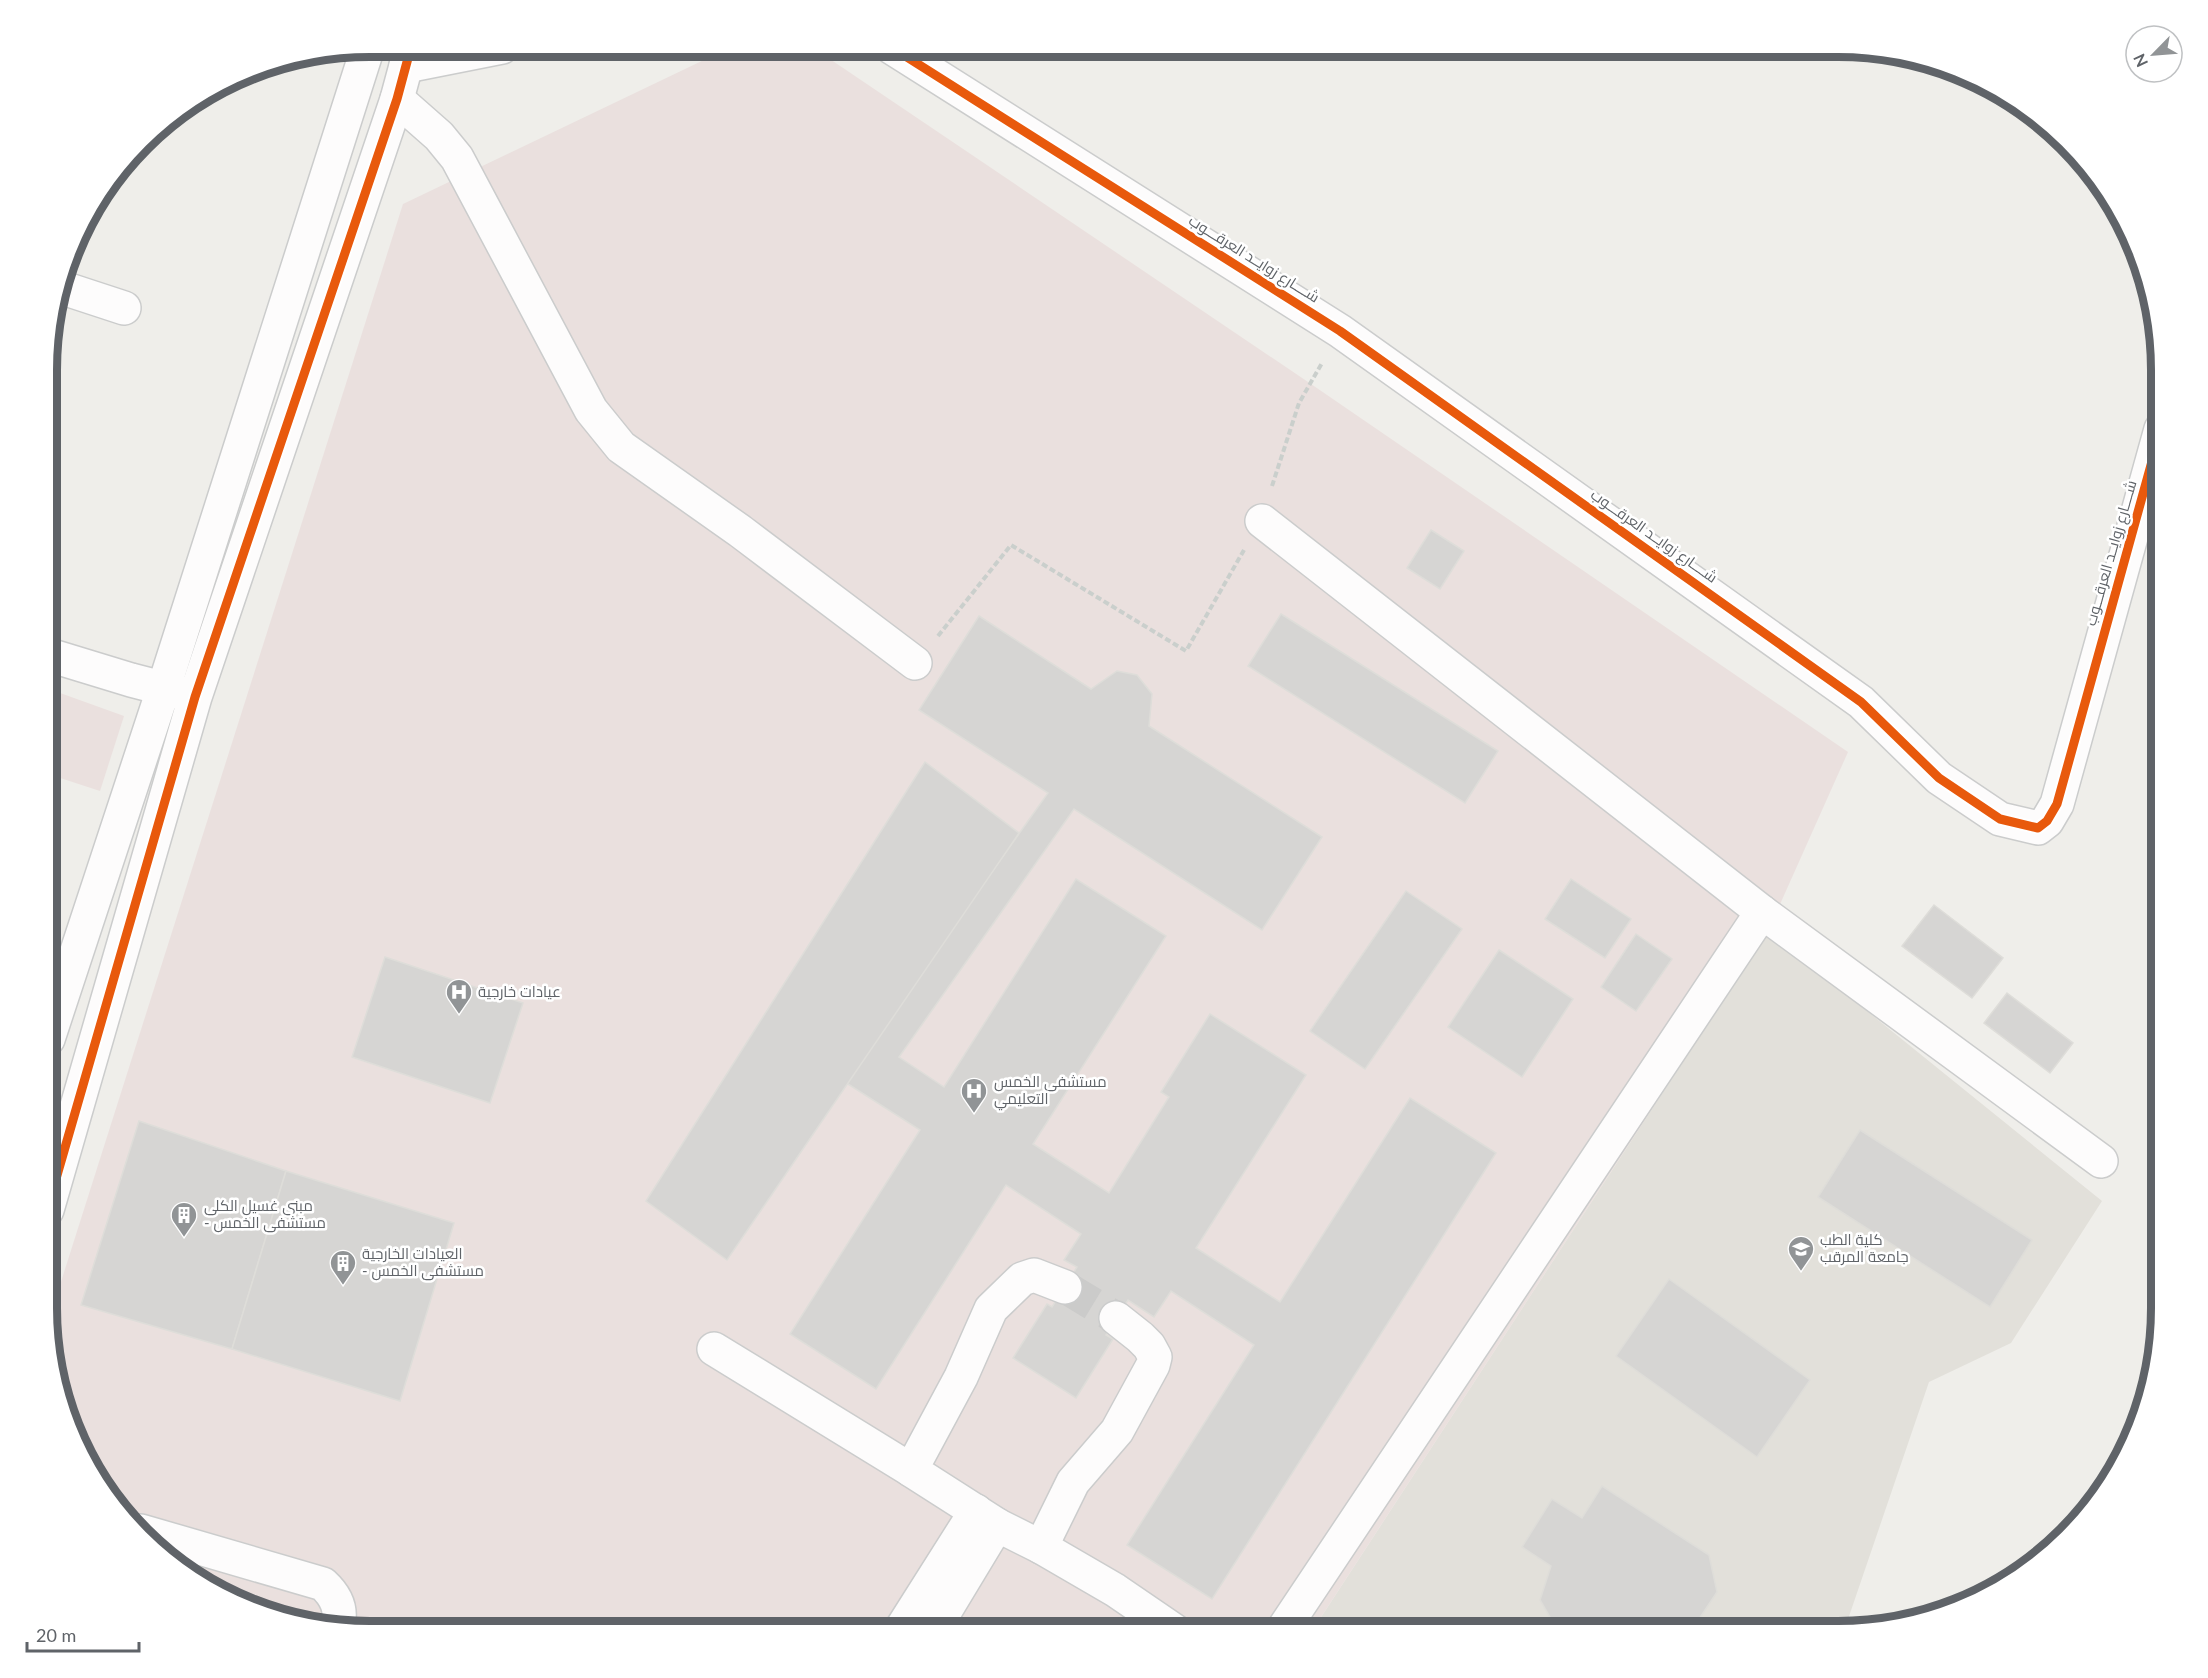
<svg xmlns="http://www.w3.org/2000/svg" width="2208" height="1678" font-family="Lato,Cairo,sans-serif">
<rect width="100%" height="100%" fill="#efeeea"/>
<polygon fill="#e2e0da" points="1768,931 2102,1201 2011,1343 1929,1382 1844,1631 1312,1631"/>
<g fill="#eae0de">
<polygon points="731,47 812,47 1311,384 1848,752 1768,931 1312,1631 349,1631 246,1607 157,1551 80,1452 47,1326 403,204"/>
<polygon points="49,689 124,716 100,791 48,774"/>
</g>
<g fill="#d6d5d3" stroke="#deddd9" stroke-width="1.5">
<polygon points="1431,530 1464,551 1440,589 1407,568"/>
<polygon points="1281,614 1498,751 1465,803 1248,666"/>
<polygon points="979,616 1091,689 1117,671 1137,675 1152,694 1149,726 1322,837 1262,930 1074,809 899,1057 944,1087 1076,879 1166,936 1033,1144 1109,1193 1169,1097 1161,1092 1210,1014 1306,1075 1196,1248 1280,1302 1410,1098 1496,1153 1212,1599 1127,1545 1254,1345 1171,1291 1154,1317 1128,1300 1106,1335 1113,1339 1076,1398 1013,1358 1047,1304 1052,1307 1077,1267 1064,1260 1081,1234 1006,1185 876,1389 790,1334 920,1130 826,1070 853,1028 872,1040 1048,793 919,710"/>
<polygon points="925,762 1019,833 727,1260 646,1201"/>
<polygon points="1571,879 1631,919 1605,958 1545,919"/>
<polygon points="1406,891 1462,929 1365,1069 1310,1031"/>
<polygon points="1934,905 2003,958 1972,998 1902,946"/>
<polygon points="1636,934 1672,959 1636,1011 1601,987"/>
<polygon points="1499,950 1573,999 1522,1077 1448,1027"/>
<polygon points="385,957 523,1003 490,1103 352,1057"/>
<polygon points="2007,993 2073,1043 2050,1073 1984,1023"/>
<polygon points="139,1121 286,1171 232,1349 81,1305"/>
<polygon points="1860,1130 2032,1240 1990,1307 1818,1197"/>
<polygon points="286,1171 454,1223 400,1401 232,1349"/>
<polygon points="1669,1279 1810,1380 1757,1457 1616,1356"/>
<polygon points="1602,1486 1709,1555 1717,1592 1691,1631 1679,1631 1666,1623 1661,1631 1558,1631 1540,1600 1551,1566 1522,1547 1552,1499 1582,1518"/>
</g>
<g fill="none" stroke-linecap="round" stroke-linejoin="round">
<polyline stroke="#cbcbca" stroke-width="33" stroke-dasharray="33 16" stroke-linecap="butt" points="1065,1287 1116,1318"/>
<g stroke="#cbcccc" stroke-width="36">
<g id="minor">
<polyline points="891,47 1340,331 1861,702 1939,778 2000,819 2038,828 2047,821 2057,804 2161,429"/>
<polyline points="406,66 502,47"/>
<polyline points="397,99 439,136 457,158 591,410 621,447 740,531 915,663"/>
<polyline points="63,288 124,308"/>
<polyline points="1262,521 1762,912 2101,1161"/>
<polyline points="49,655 131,680 185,694"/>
<polyline points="48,1039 164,687 368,47"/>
<polyline points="47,1210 195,697 397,99 411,47"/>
<polyline points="1065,1287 1034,1275 1022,1279 991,1309 961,1377 911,1470 997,1525 1041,1547 1115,1590 1175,1631"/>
<polyline points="714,1349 911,1470"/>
<path d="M141,1531L323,1584C336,1596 343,1610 337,1628"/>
<polyline points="1041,1547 1073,1482 1117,1431 1153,1365 1155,1357 1149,1346 1140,1337 1116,1318"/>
<polyline points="900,1631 976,1511"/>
<polyline points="933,1631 997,1525"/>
<polyline points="1282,1631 1762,912"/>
</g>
</g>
<g stroke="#cacfcc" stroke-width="4" stroke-dasharray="6 3" stroke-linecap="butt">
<polyline points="1272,486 1299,403 1322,363"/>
<polyline points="938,636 1011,545 1186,651 1244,550"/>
</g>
<use href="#minor" stroke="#fdfcfc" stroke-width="33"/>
<g stroke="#fff" stroke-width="13">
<g id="cycleway">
<polyline points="891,47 1340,331 1861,702 1939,778 2000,819 2038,828 2047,821 2057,804 2161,429"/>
<polyline points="47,1210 195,697 397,99 411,47"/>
</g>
</g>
<use href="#cycleway" stroke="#e8590c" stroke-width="9"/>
</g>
<defs>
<g id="hospital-pin" transform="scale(1.35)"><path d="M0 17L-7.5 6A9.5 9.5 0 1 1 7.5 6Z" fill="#919496" stroke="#fff"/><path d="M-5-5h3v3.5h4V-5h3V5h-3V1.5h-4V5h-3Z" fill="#fff"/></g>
<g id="building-pin" transform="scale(1.35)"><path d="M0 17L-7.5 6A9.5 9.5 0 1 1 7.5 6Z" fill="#919496" stroke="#fff"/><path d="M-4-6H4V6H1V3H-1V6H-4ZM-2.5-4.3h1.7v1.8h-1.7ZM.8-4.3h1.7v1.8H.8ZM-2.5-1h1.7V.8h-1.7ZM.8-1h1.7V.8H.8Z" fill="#fff"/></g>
<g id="university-pin" transform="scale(1.35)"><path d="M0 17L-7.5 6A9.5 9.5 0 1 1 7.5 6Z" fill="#919496" stroke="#fff"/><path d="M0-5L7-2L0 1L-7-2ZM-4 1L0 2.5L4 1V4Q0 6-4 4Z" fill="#fff"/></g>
</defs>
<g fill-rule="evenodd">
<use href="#hospital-pin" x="459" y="992"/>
<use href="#hospital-pin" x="974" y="1091"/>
<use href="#building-pin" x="184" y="1215"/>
<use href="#university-pin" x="1801" y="1249"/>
<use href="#building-pin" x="343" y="1263"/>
</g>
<g text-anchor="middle" stroke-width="5" stroke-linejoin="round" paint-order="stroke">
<g font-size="15" fill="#5f6368" stroke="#fff">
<text transform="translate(1254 259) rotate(32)" y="5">شــــارع زوايــد العرقـــوب</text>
<text transform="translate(1654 536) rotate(35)" y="5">شــــارع زوايــد العرقـــوب</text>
<text transform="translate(2111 553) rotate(-74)" y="5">شــــارع زوايــد العرقـــوب</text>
</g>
<g font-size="15" fill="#5f6368" stroke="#fff" text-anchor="start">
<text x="478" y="997">عيادات خارجية</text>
<text x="994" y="1087">مستشفى الخمس<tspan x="994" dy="17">التعليمي</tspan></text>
<text x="204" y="1211">مبنى غسيل الكلى<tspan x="204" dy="17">- مستشفى الخمس</tspan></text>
<text x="1820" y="1245">كلية الطب<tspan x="1820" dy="17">جامعة المرقب</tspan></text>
<text x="362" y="1259">العيادات الخارجية<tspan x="362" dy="17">- مستشفى الخمس</tspan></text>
</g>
</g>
<path d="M0 0H2208V1678H0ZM370 57H1838A313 313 0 0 1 2151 370V1308A313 313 0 0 1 1838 1621H370A313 313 0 0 1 57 1308V370A313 313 0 0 1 370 57Z" fill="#fff" fill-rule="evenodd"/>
<path fill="none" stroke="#5f6368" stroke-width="8" d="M370 57H1838A313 313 0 0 1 2151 370V1308A313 313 0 0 1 1838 1621H370A313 313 0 0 1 57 1308V370A313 313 0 0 1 370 57Z"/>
<g transform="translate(2154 54) rotate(245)"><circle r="28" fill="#ffffff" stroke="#bfc1c3" stroke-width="1.5"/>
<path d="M0-4.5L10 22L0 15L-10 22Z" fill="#919496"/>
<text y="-9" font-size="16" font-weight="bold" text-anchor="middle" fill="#5f6368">N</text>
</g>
<path d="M27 1642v9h112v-9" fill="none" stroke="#5f6368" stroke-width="3"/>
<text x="36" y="1642" font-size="18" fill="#5f6368" stroke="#ffffff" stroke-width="4.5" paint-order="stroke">20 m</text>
</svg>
